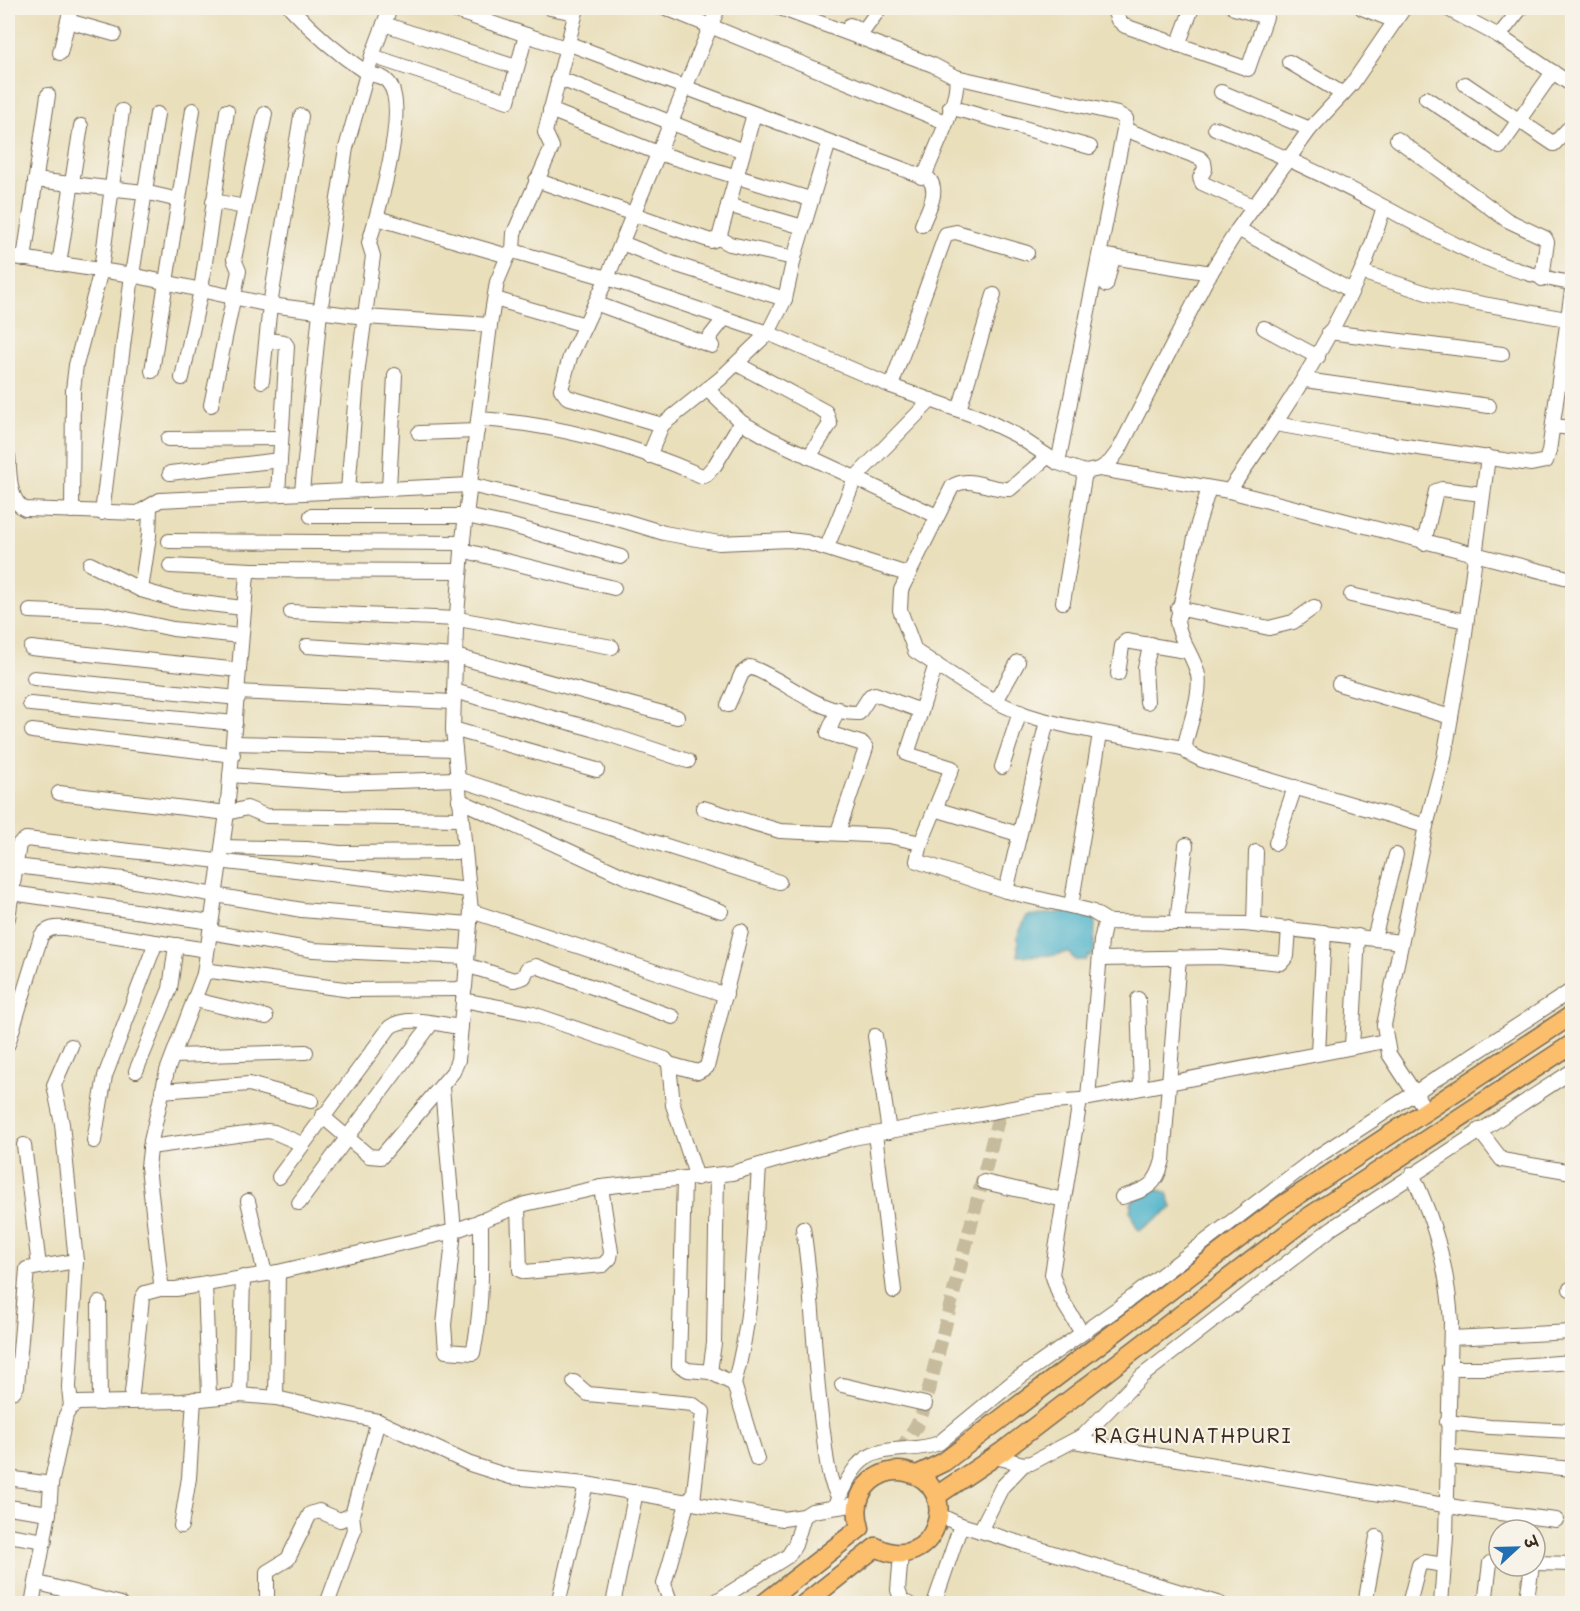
<svg xmlns="http://www.w3.org/2000/svg" width="1580" height="1611" font-family="Mali,'Playpen Sans Deva',sans-serif">
<rect width="100%" height="100%" fill="#f7f3e8"/>
<filter id="ink" filterUnits="userSpaceOnUse"><feTurbulence type="fractalNoise" baseFrequency=".0167" numOctaves="2"/><feDisplacementMap in="SourceGraphic" scale="12" xChannelSelector="R" yChannelSelector="G"/><feConvolveMatrix kernelMatrix="1 2 1 2 8 2 1 2 1" color-interpolation-filters="sRGB"/></filter>
<filter id="wash" filterUnits="userSpaceOnUse"><feTurbulence type="fractalNoise" baseFrequency=".008" numOctaves="4" result="noise"/><feDisplacementMap in="SourceGraphic" scale="24" xChannelSelector="R" yChannelSelector="G"/><feGaussianBlur stdDeviation="1.35" result="paint"/><feColorMatrix in="noise" values="0 0 0 0 0 0 0 0 0 0 0 0 0 0 0 0 0 1.4 0 .05"/><feComposite in="paint" operator="in"/></filter>
<g filter="url(#wash)">
<rect width="100%" height="100%" fill="#e9dfbb"/>
<g fill="#4cb2cb" stroke="#446e74" stroke-width="1.5">
<polygon points="1069,908 1095,920 1094,953 1091,956 1087,956 1086,960 1075,960 1068,952 1055,955 1018,956 1018,935 1027,916 1064,912"/>
<polygon points="1156,1189 1167,1193 1172,1208 1140,1230 1137,1228 1130,1212 1132,1201"/>
</g>
</g>
<g filter="url(#ink)">
<g fill="none" stroke-linecap="round" stroke-linejoin="round">
<polyline stroke="#c6bb9c" stroke-width="14" stroke-dasharray="14 7" stroke-linecap="butt" points="900,1451 920,1420 925,1404 1000,1112"/>
<g stroke="#786955" stroke-width="16">
<g id="minor">
<path d="M291,8C312,31 337,53 364,71C371,76 383,75 388,82C410,106 378,212 369,243L373,256L358,367L348,490"/>
<polyline points="447,8 565,48"/>
<polyline points="550,8 575,13"/>
<polyline points="666,8 945,122"/>
<path d="M780,8L933,65L956,77C960,99 935,149 927,170L921,177"/>
<polyline points="1113,8 1118,20 1125,26 1248,69 1266,17 1234,8"/>
<polyline points="1362,8 1395,21"/>
<polyline points="1446,8 1499,36 1572,85"/>
<polyline points="68,21 114,34"/>
<polyline points="384,24 516,67"/>
<polyline points="850,25 864,30 880,8"/>
<polyline points="1499,36 1521,8"/>
<path d="M567,43L929,179C940,192 927,211 922,225"/>
<polyline points="1178,45 1192,8"/>
<polyline points="60,53 71,8"/>
<polyline points="372,56 508,101 526,35"/>
<polyline points="1289,62 1343,94"/>
<polyline points="956,77 1118,114 1126,119 1058,463"/>
<polyline points="558,78 743,151"/>
<polyline points="1465,84 1554,144 1568,129 1572,129"/>
<polyline points="1221,92 1310,129"/>
<polyline points="1426,98 1500,147 1553,72"/>
<polyline points="950,107 1090,147"/>
<polyline points="550,110 658,153 810,199"/>
<path d="M1215,128C1273,151 1329,177 1384,207C1448,241 1499,272 1572,283"/>
<polyline points="1124,129 1200,158 1204,162 1205,169 1200,178 1202,183 1253,206"/>
<polyline points="1397,139 1507,220 1545,238 1547,242 1542,279"/>
<polyline points="35,180 144,192 179,200"/>
<polyline points="536,180 711,241 719,238 754,114"/>
<polyline points="213,201 245,207"/>
<polyline points="728,205 803,227"/>
<polyline points="377,218 508,256"/>
<polyline points="1238,229 1350,290"/>
<polyline points="719,238 730,244 794,258"/>
<polyline points="622,243 674,264 785,299"/>
<polyline points="513,251 514,233 552,147 545,132 577,8"/>
<polyline points="1100,255 1211,273"/>
<polyline points="8,256 132,275 270,305 365,317 490,325"/>
<polyline points="24,259 48,95"/>
<polyline points="59,264 81,126"/>
<polyline points="1361,272 1433,295 1572,320"/>
<polyline points="1106,285 1113,257"/>
<polyline points="495,299 585,325"/>
<polyline points="595,303 712,346"/>
<polyline points="1264,328 1318,357"/>
<polyline points="1329,332 1502,354"/>
<polyline points="267,340 284,342 287,346 278,493"/>
<polyline points="705,343 724,319"/>
<polyline points="737,364 826,412 830,424 809,457"/>
<polyline points="152,371 193,110"/>
<polyline points="182,378 201,290 227,111"/>
<polyline points="1305,380 1489,406"/>
<polyline points="262,381 270,305 301,116"/>
<polyline points="891,386 946,234 956,232 1027,253"/>
<polyline points="707,389 741,422 769,438 937,516"/>
<polyline points="211,405 239,271 234,259 265,114"/>
<polyline points="959,410 994,295"/>
<path d="M479,419C555,424 633,445 702,476L706,475L715,465L741,422"/>
<polyline points="1276,424 1370,441 1531,464 1546,461 1549,451 1572,290"/>
<polyline points="662,425 567,397 561,389 570,357 607,278 718,8"/>
<polyline points="1553,426 1572,428"/>
<polyline points="419,433 477,431"/>
<polyline points="168,439 281,438"/>
<path d="M8,456C10,473 8,501 25,509L138,513L160,500L470,485L615,518L664,533L719,543L789,540L806,542L907,574"/>
<polyline points="649,456 662,425 720,379 768,333 785,299 794,258 829,142"/>
<path d="M1046,458L1010,489C991,491 968,474 952,487L901,590L900,610L915,651C951,674 987,701 1027,715C1079,732 1133,736 1185,749"/>
<polyline points="1100,469 1110,462 1119,450 1205,282 1238,229 1310,129 1352,84 1404,8"/>
<polyline points="170,473 280,460"/>
<polyline points="389,488 395,375"/>
<path d="M1209,488L1198,524L1177,622C1180,642 1194,656 1198,675C1202,693 1189,726 1185,745L1188,753L1202,760L1426,826"/>
<polyline points="302,491 320,312 346,148 372,56 390,8"/>
<path d="M1229,491C1278,421 1325,350 1361,272C1371,251 1377,228 1384,207"/>
<polyline points="72,511 73,390 76,365 101,270 122,111"/>
<polyline points="102,513 132,275 157,114"/>
<polyline points="311,516 466,516 509,525 621,557"/>
<polyline points="169,541 463,543"/>
<polyline points="1424,543 1436,491 1442,489 1482,494"/>
<polyline points="827,547 855,478 931,400"/>
<polyline points="462,550 614,588"/>
<polyline points="90,564 141,590 176,600 243,608"/>
<polyline points="170,566 252,570"/>
<polyline points="141,590 149,536 150,508"/>
<polyline points="1351,595 1465,621"/>
<polyline points="1063,602 1085,472"/>
<polyline points="1178,608 1269,628 1293,622 1314,607"/>
<polyline points="30,611 103,614 173,629 241,636"/>
<polyline points="291,612 458,619 612,647"/>
<polyline points="307,646 455,656 677,717"/>
<polyline points="31,648 239,670"/>
<polyline points="1118,674 1122,646 1126,641 1186,651"/>
<polyline points="34,678 238,698"/>
<polyline points="1339,684 1451,717"/>
<polyline points="454,691 593,729 688,761"/>
<polyline points="238,692 453,702"/>
<polyline points="996,701 1018,662"/>
<polyline points="1147,702 1145,667 1151,644"/>
<polyline points="30,704 235,723"/>
<path d="M728,705L742,673L750,667C787,680 817,714 859,713L870,696L875,694L921,711L936,664"/>
<polyline points="453,729 597,770"/>
<polyline points="32,731 233,755"/>
<polyline points="234,743 455,749"/>
<polyline points="1002,767 1020,712"/>
<polyline points="230,775 337,783 457,779 779,882"/>
<polyline points="59,793 227,813 247,808 266,816 461,819"/>
<polyline points="459,800 632,880 721,911"/>
<polyline points="703,808 780,831 889,836 921,843 917,861 1006,891 1091,911 1109,922"/>
<polyline points="935,809 1018,834"/>
<polyline points="838,832 866,748 863,744 828,733 838,709"/>
<polyline points="921,843 952,768 907,754 921,711"/>
<polyline points="1276,843 1295,787"/>
<polyline points="223,847 307,849 339,853 464,852"/>
<polyline points="16,866 123,879 302,910 469,924"/>
<polyline points="1006,891 1047,721"/>
<polyline points="12,893 211,922"/>
<polyline points="1071,906 1100,734"/>
<polyline points="471,911 726,995"/>
<polyline points="8,918 19,844 26,839 469,890"/>
<polyline points="1177,923 1186,845"/>
<polyline points="1254,925 1256,852"/>
<polyline points="210,932 313,950 466,957"/>
<polyline points="1374,938 1396,855"/>
<polyline points="1100,959 1219,957 1281,963 1287,956 1289,928"/>
<polyline points="466,965 514,980 524,977 527,969 536,966 673,1017"/>
<polyline points="204,974 227,813 247,574 252,570 460,571"/>
<polyline points="1138,999 1141,1087"/>
<polyline points="195,1000 266,1017"/>
<polyline points="463,1000 530,1013 665,1059 669,1064 673,1105 697,1178"/>
<polyline points="875,1036 889,1132"/>
<path d="M8,1044L41,936C48,928 54,927 65,928L207,950"/>
<polyline points="1352,1047 1358,936"/>
<polyline points="1318,1053 1324,932"/>
<polyline points="173,1056 306,1052"/>
<polyline points="669,1064 698,1072 707,1067 741,931"/>
<polyline points="136,1071 170,989 176,945"/>
<path d="M442,1087L454,1231L444,1325L446,1351L473,1353C483,1309 481,1265 481,1220"/>
<polyline points="162,1091 249,1084 311,1101"/>
<polyline points="1088,1098 1101,941 1104,927 1109,922 1245,924 1401,942"/>
<polyline points="1080,1100 1052,1274 1060,1297 1082,1333"/>
<polyline points="1427,1112 1389,1054 1384,1025 1426,826 1444,758 1464,641 1488,457"/>
<polyline points="322,1116 369,1156 381,1157 453,1072 458,1060 464,991"/>
<polyline points="1479,1130 1502,1160 1572,1172"/>
<polyline points="875,1134 894,1291"/>
<polyline points="94,1141 105,1076 156,942"/>
<polyline points="24,1145 39,1266"/>
<polyline points="150,1147 267,1131 274,1132 302,1144"/>
<path d="M1412,1174C1435,1221 1448,1271 1451,1322L1446,1537L1441,1604"/>
<path d="M279,1177L390,1027C407,1014 441,1025 461,1027"/>
<polyline points="684,1180 679,1365 688,1370 710,1372 734,1384 757,1459"/>
<polyline points="984,1182 1064,1200"/>
<path d="M1122,1197C1147,1189 1156,1187 1163,1160L1179,957"/>
<polyline points="248,1201 265,1274"/>
<polyline points="299,1203 431,1024"/>
<polyline points="518,1207 520,1270 525,1272 603,1265 610,1258 611,1252 601,1187"/>
<path d="M803,1228C814,1296 813,1364 823,1431C826,1455 827,1478 839,1498"/>
<polyline points="205,1283 209,1396"/>
<polyline points="160,1289 176,1289 278,1272 454,1231 525,1204 601,1187 732,1173 853,1138 1039,1103 1080,1100 1385,1041"/>
<polyline points="1570,1289 1572,1289"/>
<polyline points="99,1303 100,1403"/>
<polyline points="1451,1338 1572,1332"/>
<polyline points="1449,1368 1489,1368 1572,1362"/>
<polyline points="710,1372 714,1343 717,1175"/>
<polyline points="574,1382 588,1394 692,1404 703,1412 693,1501"/>
<path d="M734,1384C754,1314 754,1240 759,1167"/>
<polyline points="842,1385 925,1404"/>
<polyline points="8,1392 14,1391 17,1386 27,1269 76,1261"/>
<polyline points="240,1395 243,1277"/>
<polyline points="276,1398 278,1272"/>
<polyline points="131,1402 142,1298 145,1293 160,1289 161,1283 148,1167 151,1141 167,1071 204,974 211,971 351,990 457,989 465,987 471,911 453,729 456,628 463,539 490,325 497,282 508,256 513,251 607,278 768,333 891,386 981,418 1016,435 1058,463 1085,472 1100,469 1229,491 1572,579"/>
<polyline points="71,1407 69,1387 76,1261 62,1124 54,1085 71,1046"/>
<polyline points="1447,1422 1490,1427 1572,1431"/>
<polyline points="1074,1441 1467,1509 1556,1520"/>
<polyline points="995,1457 1024,1464"/>
<polyline points="1448,1457 1572,1469"/>
<polyline points="8,1478 51,1484"/>
<polyline points="8,1507 49,1513"/>
<path d="M834,1507C841,1494 847,1478 857,1466C877,1442 913,1454 939,1443L1013,1382L1118,1308L1315,1158L1572,990"/>
<polyline points="939,1515 961,1525 1220,1604"/>
<polyline points="181,1526 189,1478 194,1399"/>
<polyline points="980,1531 1002,1487 1024,1464 1031,1463 1084,1435 1142,1376 1332,1228 1572,1071"/>
<polyline points="8,1535 45,1541"/>
<polyline points="901,1554 898,1590 902,1601 909,1604"/>
<polyline points="1535,1563 1572,1564"/>
<polyline points="38,1583 121,1604"/>
<polyline points="32,1604 49,1513 51,1484 66,1415 71,1407 78,1403 182,1401 240,1395 276,1398 378,1421 470,1464 511,1477 586,1484 783,1519 804,1516 812,1511 858,1504"/>
<polyline points="267,1604 267,1572 288,1559 310,1514 319,1511 340,1520 352,1515 378,1421"/>
<polyline points="327,1604 354,1530 352,1515"/>
<polyline points="558,1604 586,1484"/>
<polyline points="613,1604 636,1492"/>
<polyline points="671,1604 664,1584 688,1500"/>
<polyline points="712,1604 788,1556 795,1545 804,1516"/>
<polyline points="934,1604 961,1525"/>
<polyline points="1365,1604 1377,1537"/>
<polyline points="1409,1604 1419,1565 1425,1562 1444,1565"/>
<polyline points="1485,1604 1490,1563"/>
<polyline points="1526,1604 1532,1566"/>
</g>
</g>
<g stroke="#786955" stroke-width="21">
<g id="major">
<polyline points="917,1475 944,1462 1283,1205 1572,1015"/>
<polyline points="936,1496 1003,1451 1310,1216 1572,1044"/>
<path d="M763,1604L860,1528C855,1511 857,1493 871,1481C881,1473 894,1469 906,1472C966,1485 935,1578 876,1547L804,1604"/>
</g>
</g>
<use href="#minor" stroke="#fff" stroke-width="14"/>
<use href="#major" stroke="#fabe6d" stroke-width="18"/>
</g>
</g>
<g text-anchor="middle" stroke-width="4.5" stroke-linejoin="round" paint-order="stroke">
<g font-size="21" letter-spacing="1.5" fill="#3b2a1e" stroke="#f7f3e8">
<text x="1193" y="1443">RAGHUNATHPURI</text>
</g>
</g>
<rect width="1580" height="1611" fill="none" stroke="#f7f3e8" stroke-width="30"/>
<g transform="translate(1517 1548) rotate(68)"><circle r="28" fill="#f7f3e8" stroke="#aca397" stroke-width="1.5"/>
<path d="M0-4.5L10 22L0 15L-10 22Z" fill="#1f6fb2"/>
<text y="-9" font-size="16" font-weight="bold" text-anchor="middle" fill="#3b2a1e">उ</text>
</g>
</svg>
